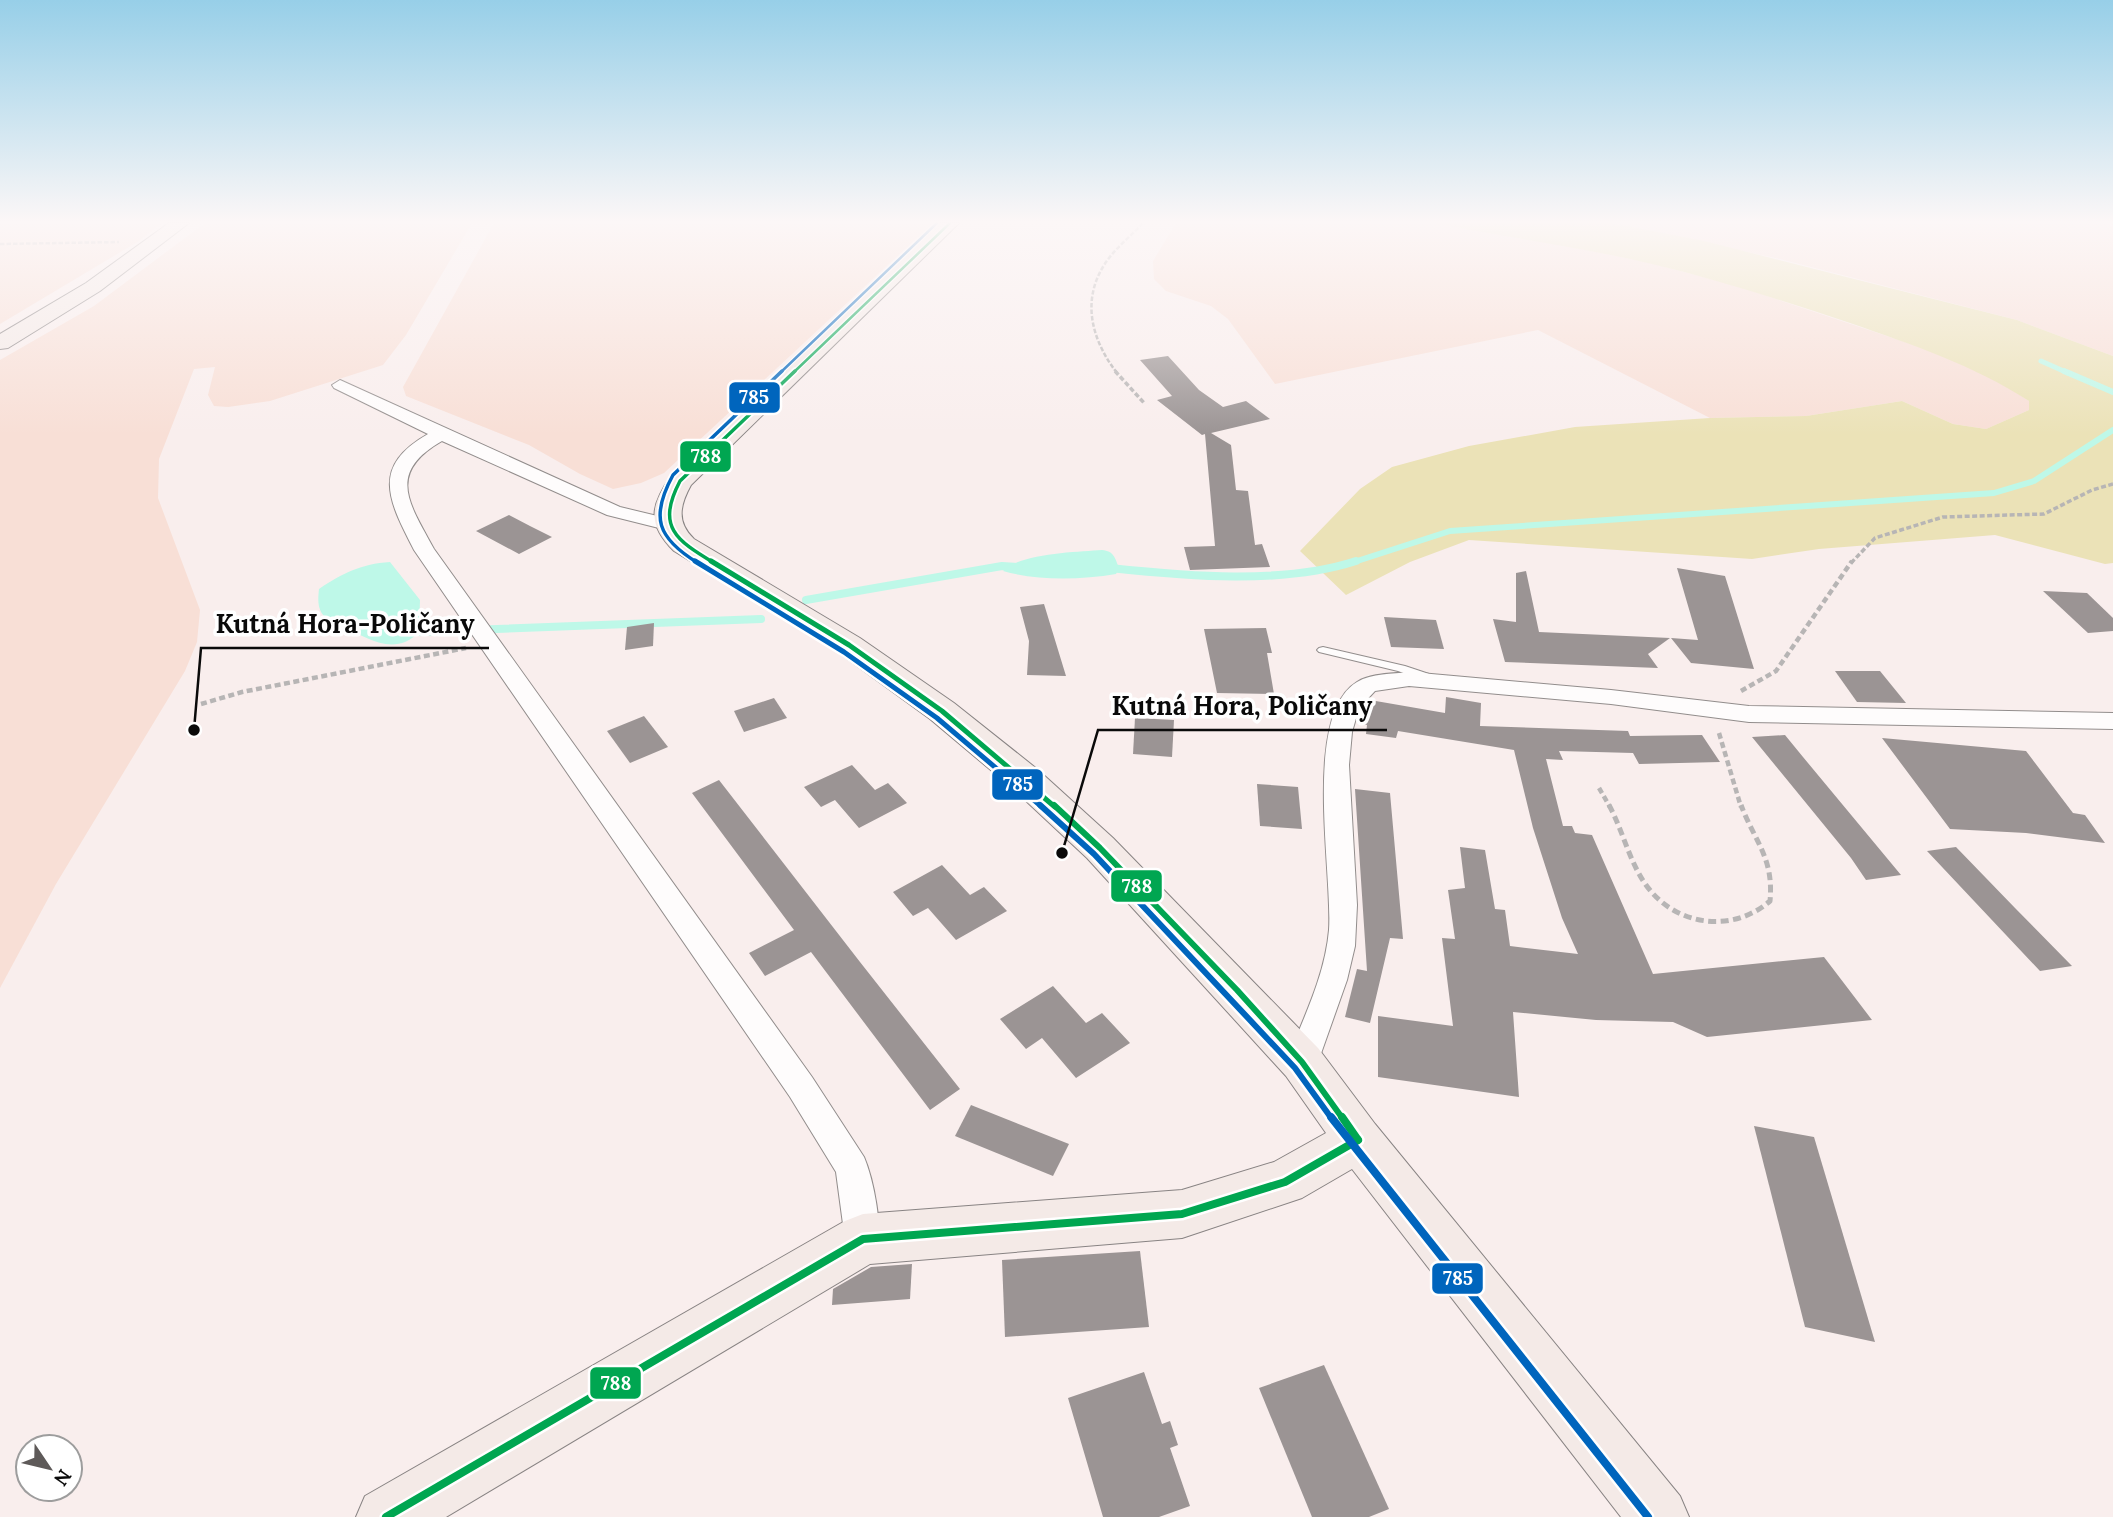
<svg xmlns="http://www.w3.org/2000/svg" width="2113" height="1517" font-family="Lora,serif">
<rect width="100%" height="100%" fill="#f9eeed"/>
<g fill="#f8dfd6">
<polygon points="0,223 161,223 139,241 0,324"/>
<polygon points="205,223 472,223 406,335 383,365 270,401 228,407 214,406 208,395 215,367 194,369 159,459 158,498 200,610 197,642 185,671 56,884 0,988 0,360 94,306"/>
<polygon points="494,223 933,223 664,473 641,483 613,489 580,474 529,445 406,396 403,387"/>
<polygon points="1176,223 1433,223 1533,239 1650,263 1737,286 1944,355 1992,377 2029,401 2029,410 1986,429 1953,424 1902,401 1806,416 1710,418 1538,330 1275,384 1228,319 1211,306 1166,291 1154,279 1153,261"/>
<polygon points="1612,223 2106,223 2113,227 2113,356 2017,320 1780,259"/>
</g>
<path fill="#ebe2b7" d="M1433,223H1612L1704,241L2017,320L2113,356V563L2105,564L1995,535L1819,549L1752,559L1469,540L1410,562L1346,595L1300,551L1360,489L1392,467L1469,446L1575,427L1710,418L1806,416L1902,401L1953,424L1986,429L2029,410V401C1973,365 1913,345 1850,323C1784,301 1719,280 1652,264C1579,247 1506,237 1433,223Z"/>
<g fill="#bef8e8">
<path d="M1102,550C1114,551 1115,558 1119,568L1116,574C1080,580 1038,581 1003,571C1021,553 1077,552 1102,550Z"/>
<path d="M390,562L420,600L419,632C395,657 368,639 343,626C338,623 328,620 324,616C317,609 318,598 319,589C343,573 361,564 390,562Z"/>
</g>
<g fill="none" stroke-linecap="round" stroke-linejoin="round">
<polyline stroke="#bef8e8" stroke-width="5" points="2041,361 2068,373"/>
<g stroke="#bef8e8" stroke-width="6">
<polyline points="2064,371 2113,392"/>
<polyline points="1351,563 1450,531 1994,493 2034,481 2113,430"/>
</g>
<g stroke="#bef8e8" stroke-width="8">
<path d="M1110,568C1186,576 1282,585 1356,561"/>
<polyline points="806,600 1002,566 1019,567"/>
<polyline points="419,632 761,619"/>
</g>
</g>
<g fill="#9b9494">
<polygon points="1168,356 1199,390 1223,407 1246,401 1270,419 1211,433 1231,445 1236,490 1248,491 1255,545 1262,544 1270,567 1190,570 1184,547 1215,546 1205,434 1202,435 1157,400 1172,396 1140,360"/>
<polygon points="509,515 530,526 552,537 519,554 476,531"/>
<polygon points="1677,568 1725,576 1754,669 1691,663 1671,638 1698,640"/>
<polygon points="1526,571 1539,632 1670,638 1648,654 1658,668 1505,662 1493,619 1516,622 1516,573"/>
<polygon points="2043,591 2087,593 2113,618 2113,631 2088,633"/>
<polygon points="1044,604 1066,676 1027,675 1029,641 1020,607"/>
<polygon points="1384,617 1436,620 1444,649 1391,647"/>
<polygon points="654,623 653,646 625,650 627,627"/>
<polygon points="1266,628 1272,653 1267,653 1274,694 1217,693 1204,629"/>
<polygon points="1835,671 1880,671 1906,703 1857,702"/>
<polygon points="1446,697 1481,703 1480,726 1628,731 1630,736 1702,735 1720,762 1639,764 1633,753 1559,751 1563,760 1546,759 1563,826 1572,826 1575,833 1592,835 1653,974 1824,957 1872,1020 1707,1037 1673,1022 1596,1020 1513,1012 1519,1097 1378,1077 1378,1016 1453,1026 1442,938 1455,939 1448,890 1465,888 1460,847 1485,850 1495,909 1505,910 1510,946 1578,954 1562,918 1533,828 1514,750 1398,731 1396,738 1366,734 1367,725 1364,724 1366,704 1370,700 1445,713"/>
<polygon points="774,698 787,718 744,732 734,711"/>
<polygon points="644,716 668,747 630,763 607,731"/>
<polygon points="1135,718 1174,720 1172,757 1133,754"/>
<polygon points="1785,735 1803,757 1901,875 1866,880 1851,858 1752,737"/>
<polygon points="1882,738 2026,751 2073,813 2085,815 2105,843 2026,833 1950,829"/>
<polygon points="852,765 875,790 888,783 907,803 859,828 835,800 821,807 804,787"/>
<polygon points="719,780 860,962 960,1089 930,1110 811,952 765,976 749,953 794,930 692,793"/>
<polygon points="1257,784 1298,787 1302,829 1260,826"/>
<polygon points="1355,789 1390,793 1403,939 1390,938 1370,1023 1345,1017 1357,969 1367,971"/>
<polygon points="1956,847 2015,908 2072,966 2040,971 1927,851"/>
<polygon points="942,865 970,895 984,887 1007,911 956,940 928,908 913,916 893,892"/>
<polygon points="1053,986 1086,1023 1102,1013 1130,1043 1076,1078 1042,1038 1026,1049 1000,1019"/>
<polygon points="971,1105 1069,1144 1053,1176 955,1136"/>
<polygon points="1754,1126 1814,1137 1875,1342 1805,1327"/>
<polygon points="1140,1251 1149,1327 1005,1337 1002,1260"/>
<polygon points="912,1264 910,1299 832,1305 833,1289 871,1267"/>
<polygon points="1324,1365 1389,1509 1369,1517 1312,1517 1259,1388"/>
<polygon points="1144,1372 1162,1424 1170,1421 1178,1445 1170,1448 1190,1506 1159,1517 1103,1517 1068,1398"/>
</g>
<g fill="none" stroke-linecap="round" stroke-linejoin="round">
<g stroke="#928d8c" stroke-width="2">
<polygon id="lane" points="1323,647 1405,666 1432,675 1434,678 1428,682 1398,671 1319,652 1317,650 1319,648"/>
</g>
<g stroke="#928d8c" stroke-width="2">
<g id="street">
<path d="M340,380L620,507L674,520L677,524L667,530L607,515L442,441C386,473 409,503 434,549L812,1077L864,1157C873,1178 884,1230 876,1251L863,1257L850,1251L845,1239L836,1172L790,1097L414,550C389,501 370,467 428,434L334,388L332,385Z"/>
<path d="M1409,672L1611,690L1749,706L2113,713V729L1749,722L1611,704L1409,686L1375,691L1359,708L1352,732L1349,765L1357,905L1355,946L1347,980L1318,1062L1313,1072L1302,1076L1291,1072L1286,1062C1303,1019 1325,976 1329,930C1333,874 1302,715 1357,682C1372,673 1392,674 1409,672Z"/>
</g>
</g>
<g stroke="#888383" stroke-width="2">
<g id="secondary">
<polygon points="169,223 189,223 100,291 8,348 0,349 0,334 86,283"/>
<path d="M940,223H959L691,485C680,505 676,522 694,539L860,638L954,703L1037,769L1113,838L1318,1048L1375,1124L1680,1496L1689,1517H1621L1352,1169L1302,1198L1182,1238L870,1264L446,1517H356L365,1496L845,1221L863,1214L1182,1190L1274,1162L1326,1133L1286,1076L1087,858L1011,787L930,719L838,652L674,551C647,524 650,506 671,476Z"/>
</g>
</g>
<g stroke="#b7b5b5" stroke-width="2.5" stroke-dasharray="4.5 2" stroke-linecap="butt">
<polyline points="0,244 119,242"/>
<path d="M1117,373C1090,338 1080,296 1109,258C1119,245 1132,235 1143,223"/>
</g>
<g stroke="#b7b5b5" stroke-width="3.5" stroke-dasharray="5 2.5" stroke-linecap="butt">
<polyline points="1115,371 1145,404"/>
<polyline points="1851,563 1875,538 1943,517 2044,514 2092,490 2113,484"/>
</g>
<g stroke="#b7b5b5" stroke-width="4.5" stroke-dasharray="6 3.5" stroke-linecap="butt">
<polyline points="1741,691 1776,671 1852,561"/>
<polyline points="201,704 242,692 466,648"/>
<polyline points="1719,733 1741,807"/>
<polyline points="1599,788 1610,807"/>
</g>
<path stroke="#b7b5b5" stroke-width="5" stroke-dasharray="8 4.5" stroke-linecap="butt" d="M1609,805C1623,831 1629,861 1646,885C1675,926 1732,934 1770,901C1774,858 1755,842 1741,805"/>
<use href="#lane" fill="#fefcfc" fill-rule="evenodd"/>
<use href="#street" fill="#fefcfc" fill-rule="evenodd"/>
<use href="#secondary" fill="#f4eae7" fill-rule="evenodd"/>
<g stroke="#fff" stroke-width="5">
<polyline id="bus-1-far4" points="793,373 950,223"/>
</g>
<g stroke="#fff" stroke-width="7">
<path id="bus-1-far3" d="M714,563C676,540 656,527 680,481L795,371"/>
</g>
<g stroke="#fff" stroke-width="10">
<polyline id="bus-1-far2" points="711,561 849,645 942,711 1055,807"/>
</g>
<g stroke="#fff" stroke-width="11">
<polyline id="bus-1-far1" points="1054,805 1100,848 1237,990 1302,1062 1343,1119"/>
</g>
<g stroke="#fff" stroke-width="13">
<g id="bus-1">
<polyline points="1342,1117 1358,1140"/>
<polyline points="386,1517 863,1239 1182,1214 1285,1182 1358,1140"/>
</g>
</g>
<g stroke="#fff" stroke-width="5">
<polyline id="bus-2-far4" points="780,373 937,223"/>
</g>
<g stroke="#fff" stroke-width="7">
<path id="bus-2-far3" d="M698,563C657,538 650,517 673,475L782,371"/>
</g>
<g stroke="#fff" stroke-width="10">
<polyline id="bus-2-far2" points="695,561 844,652 937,718 1042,807"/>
</g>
<g stroke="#fff" stroke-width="11">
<polyline id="bus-2-far1" points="1040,805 1094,854 1295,1068 1332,1119"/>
</g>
<g stroke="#fff" stroke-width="13">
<polyline id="bus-2" points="1331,1117 1648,1517"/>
</g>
<use href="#bus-1-far4" stroke="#00a651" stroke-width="2.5"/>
<use href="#bus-1-far3" stroke="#00a651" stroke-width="3.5"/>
<use href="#bus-1-far2" stroke="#00a651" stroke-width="5"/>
<use href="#bus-1-far1" stroke="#00a651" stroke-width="6"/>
<use href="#bus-1" stroke="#00a651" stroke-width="8"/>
<use href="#bus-2-far4" stroke="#0065bd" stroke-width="2.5"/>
<use href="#bus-2-far3" stroke="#0065bd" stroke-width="3.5"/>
<use href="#bus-2-far2" stroke="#0065bd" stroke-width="5"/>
<use href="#bus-2-far1" stroke="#0065bd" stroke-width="6"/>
<use href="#bus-2" stroke="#0065bd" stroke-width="8"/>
</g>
<linearGradient id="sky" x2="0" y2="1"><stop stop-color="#97cfe8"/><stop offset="0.51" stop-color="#fcf7f7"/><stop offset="1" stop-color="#fcf7f7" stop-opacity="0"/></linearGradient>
<rect width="2113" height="435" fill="url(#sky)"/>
<path fill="none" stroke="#0a0a0a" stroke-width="2.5" d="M194 730L201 648H489M1062 853L1098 730H1387"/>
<g fill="#0a0a0a" stroke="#fff" stroke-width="2.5">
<circle cx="194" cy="730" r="7"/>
<circle cx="1062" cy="853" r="7"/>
</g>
<g font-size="26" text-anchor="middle" font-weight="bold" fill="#0a0a0a" stroke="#fff" stroke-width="7" stroke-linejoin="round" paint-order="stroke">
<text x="345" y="633">Kutná Hora-Poličany</text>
<text x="1242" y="715">Kutná Hora, Poličany</text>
</g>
<g stroke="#fff" stroke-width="2.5">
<rect x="728" y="381" width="53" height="33" rx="7" fill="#0065bd"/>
<rect x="679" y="440" width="53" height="33" rx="7" fill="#00a651"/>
<rect x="991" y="768" width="53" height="33" rx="7" fill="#0065bd"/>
<rect x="1110" y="869" width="53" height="34" rx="7" fill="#00a651"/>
<rect x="1431" y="1262" width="53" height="33" rx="7" fill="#0065bd"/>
<rect x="589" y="1366" width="53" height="34" rx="7" fill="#00a651"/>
</g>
<g font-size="19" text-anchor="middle" font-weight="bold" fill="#fff">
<text x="754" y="404">785</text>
<text x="706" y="463">788</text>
<text x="1018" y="791">785</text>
<text x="1137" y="893">788</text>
<text x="1458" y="1285">785</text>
<text x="616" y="1390">788</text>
</g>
<g transform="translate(49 1468) rotate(125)"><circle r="33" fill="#ffffff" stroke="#9d9d9d" stroke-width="2"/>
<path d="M0-5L12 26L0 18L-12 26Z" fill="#5e5a59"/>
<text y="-10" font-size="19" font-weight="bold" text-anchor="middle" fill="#0a0a0a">N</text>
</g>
</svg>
